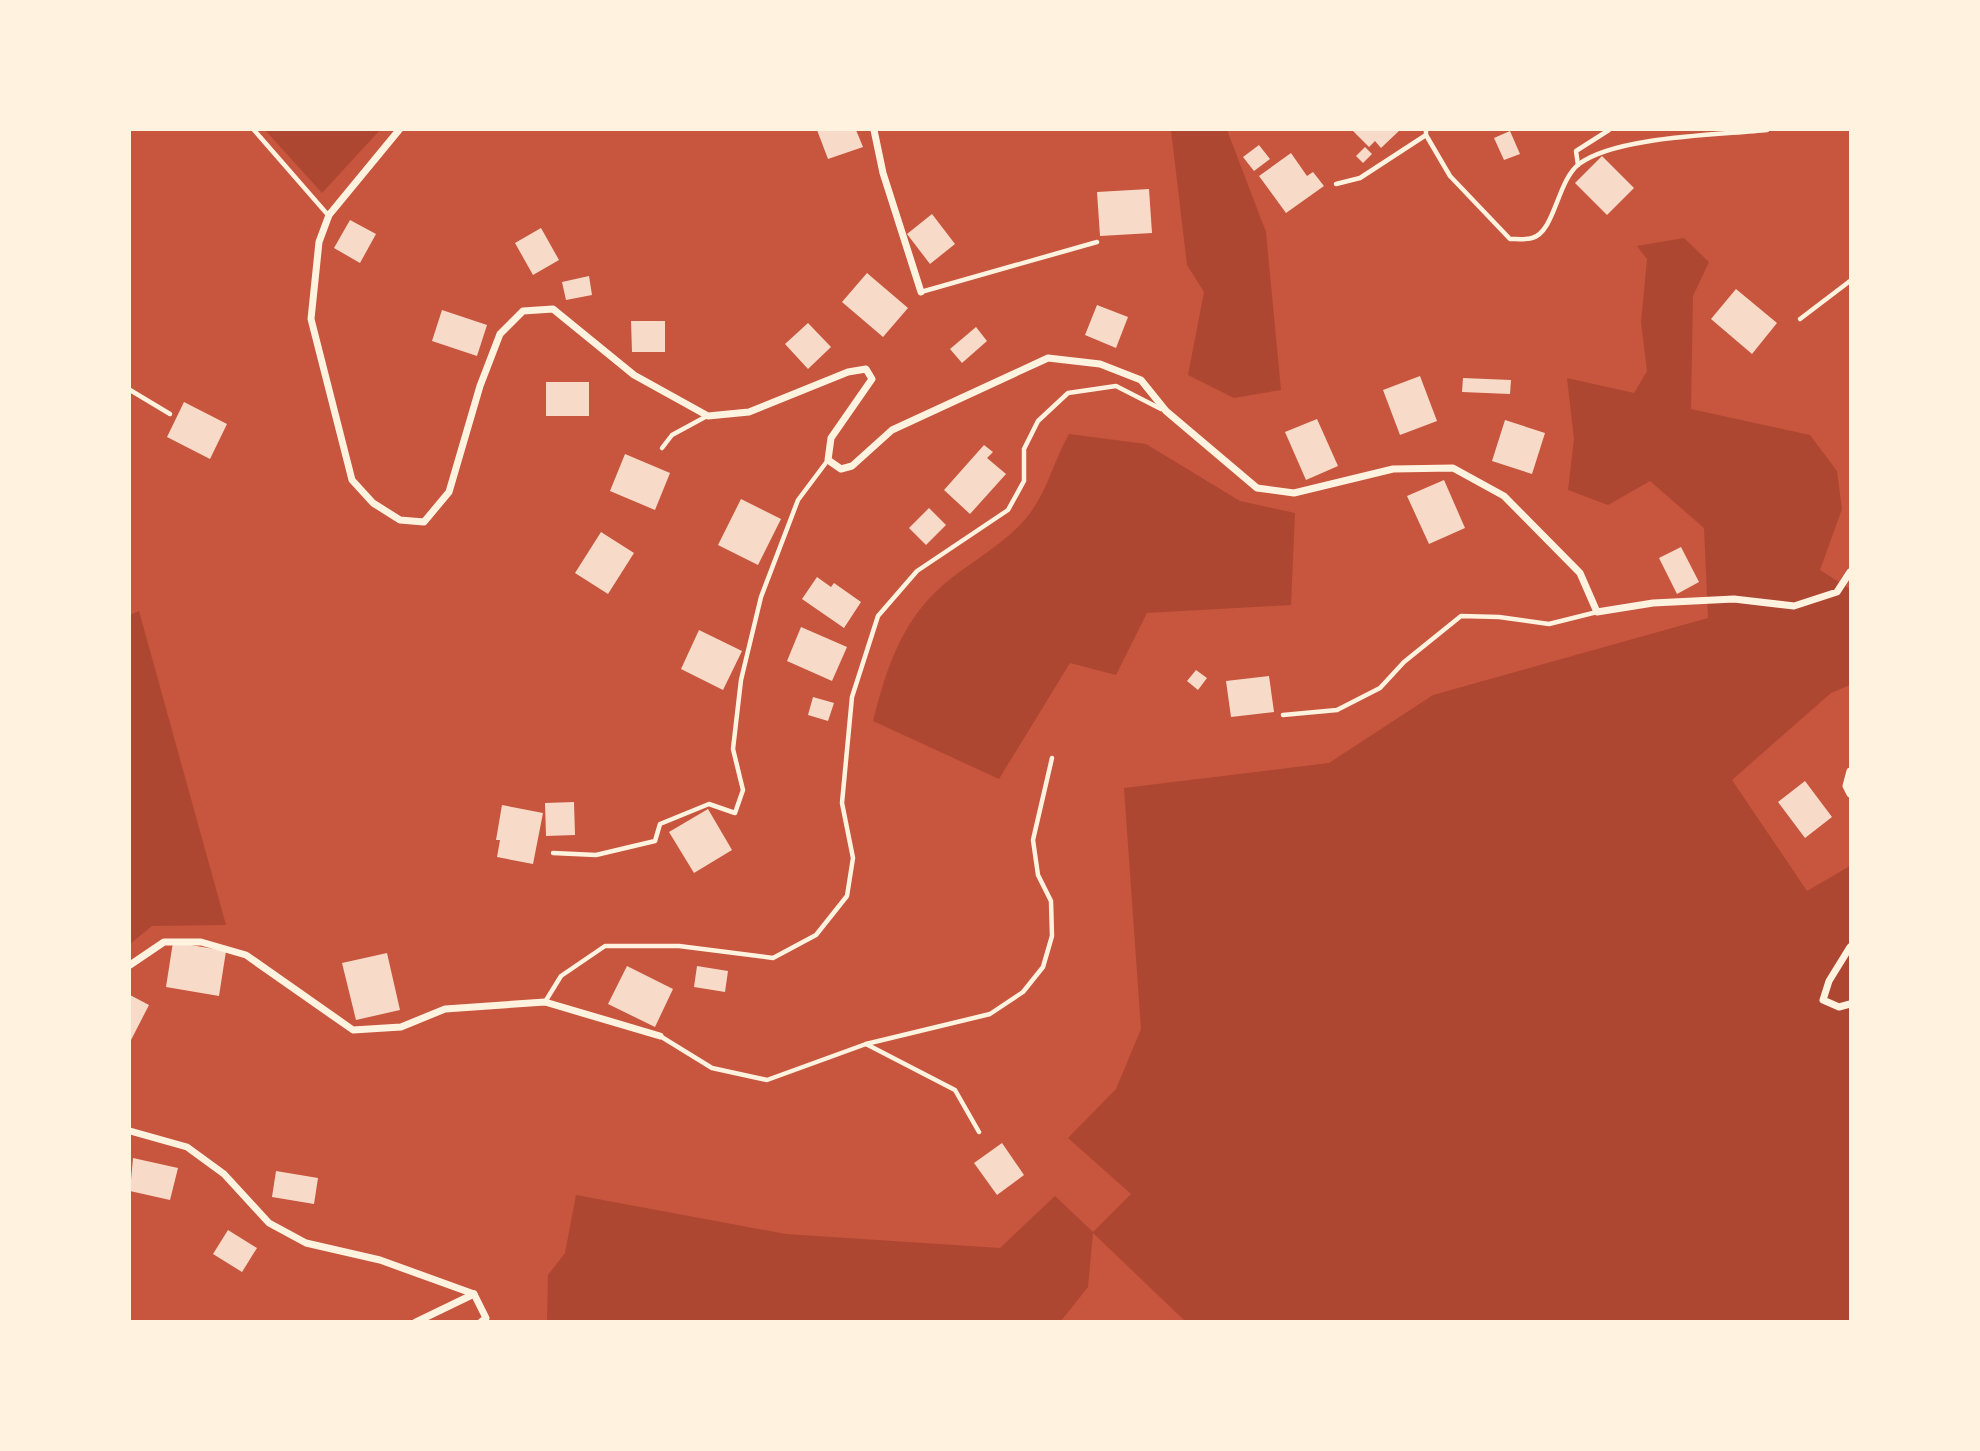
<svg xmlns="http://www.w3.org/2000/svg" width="1980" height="1451" font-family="Bitter,serif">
<rect width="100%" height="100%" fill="#c8553d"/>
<g fill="#ae4732">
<polygon points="265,130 380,130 322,193"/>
<polygon points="1171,130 1227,130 1266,232 1281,390 1234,398 1188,375 1204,292 1187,265"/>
<polygon points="1684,238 1709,262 1693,296 1691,409 1810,435 1837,471 1842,509 1820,570 1850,589 1850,685 1831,693 1732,780 1807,891 1850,866 1850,1321 1185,1321 1093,1233 1088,1287 1061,1321 547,1322 548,1275 565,1253 576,1195 786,1234 1000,1248 1055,1196 1093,1232 1131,1194 1068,1138 1116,1089 1141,1029 1124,788 1329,763 1433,695 1708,618 1704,528 1650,481 1608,505 1568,490 1574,439 1567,378 1634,393 1647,371 1641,322 1647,259 1637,246"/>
<path d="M1069,434L1146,444L1240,501L1295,513L1291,605L1147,613L1116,675L1070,663L999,779L873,721C886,670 901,622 942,586C966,565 996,549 1018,527C1047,498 1050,468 1069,434Z"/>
<polygon points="139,611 226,925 152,926 130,944 130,615"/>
</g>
<g fill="#f7dbc8">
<polygon points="817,130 856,130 863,147 828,159"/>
<polygon points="1352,130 1400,130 1381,148 1375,141 1369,147"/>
<polygon points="1510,131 1520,154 1504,160 1494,138"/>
<polygon points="1259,145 1270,159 1254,171 1243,157"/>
<polygon points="1365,147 1372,154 1363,163 1356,156"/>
<polygon points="1291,153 1307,176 1313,172 1324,186 1286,213 1259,176"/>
<polygon points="1602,156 1634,188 1607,215 1575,183"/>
<polygon points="1149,189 1152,233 1100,236 1097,192"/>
<polygon points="932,214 955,244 930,264 907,234"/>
<polygon points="350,220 376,234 360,263 334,248"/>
<polygon points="541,228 559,260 533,275 515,243"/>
<polygon points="867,273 908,308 883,337 842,302"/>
<polygon points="589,276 592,295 566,300 562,282"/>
<polygon points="1736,289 1777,323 1752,354 1711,319"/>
<polygon points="1097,305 1128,317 1116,348 1085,335"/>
<polygon points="442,310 487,325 477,356 432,341"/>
<polygon points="631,321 665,321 665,352 632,352"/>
<polygon points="808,323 831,347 808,369 785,344"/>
<polygon points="976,327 987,341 962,363 950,349"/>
<polygon points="1420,376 1437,421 1400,435 1383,390"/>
<polygon points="1463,378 1511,380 1510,394 1462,392"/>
<rect x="546" y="382" width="43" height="34"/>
<polygon points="184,402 227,424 210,459 167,437"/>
<polygon points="1317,419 1338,466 1306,480 1285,432"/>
<polygon points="1505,420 1545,433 1532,474 1492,461"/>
<polygon points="984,445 993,452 987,458 1006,474 970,514 944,490"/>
<polygon points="625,454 670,473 655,510 610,491"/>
<polygon points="1444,480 1465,528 1429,544 1407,496"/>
<polygon points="741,499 781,519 758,565 718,545"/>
<polygon points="929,508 946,525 926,545 909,528"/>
<polygon points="601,532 634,553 608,594 575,573"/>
<polygon points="1681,547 1699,582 1677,594 1659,558"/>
<polygon points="817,577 831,587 834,583 861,602 844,628 802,599"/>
<polygon points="801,627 847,647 832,681 787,661"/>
<polygon points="699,630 742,651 723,690 681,669"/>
<polygon points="1196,670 1207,678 1198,690 1187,681"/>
<polygon points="1269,676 1274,712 1231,717 1226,681"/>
<polygon points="813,697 834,703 828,721 808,715"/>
<polygon points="1805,781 1832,817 1805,838 1778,802"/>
<polygon points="574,802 575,835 546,836 545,803"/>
<polygon points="502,805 543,813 533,864 497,857 500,840 496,840"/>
<polygon points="708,809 732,850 694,873 669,832"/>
<polygon points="173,942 226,951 219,996 166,987"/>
<polygon points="387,953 400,1010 356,1020 342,963"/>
<polygon points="627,966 673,989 655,1027 608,1004"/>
<polygon points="697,966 728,971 725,992 694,987"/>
<polygon points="130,995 149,1005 130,1042"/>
<polygon points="1002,1143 1024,1175 997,1195 974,1163"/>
<polygon points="133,1158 178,1168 170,1200 130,1191"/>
<polygon points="276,1171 318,1178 314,1204 272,1197"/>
<polygon points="228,1230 257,1248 242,1272 213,1254"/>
</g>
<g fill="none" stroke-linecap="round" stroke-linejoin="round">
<g stroke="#fff3e0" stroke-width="4.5">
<polyline points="254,130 328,215"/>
<path d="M1426,130V135L1450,176L1510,239C1517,239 1525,240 1532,238C1555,232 1557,181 1579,164C1616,136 1720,135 1767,130"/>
<polyline points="1578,165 1576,151 1609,130"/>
<polyline points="1336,184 1360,178 1426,135"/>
<polyline points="921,292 1097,242"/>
<polyline points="1800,319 1850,281"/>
<polyline points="130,390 170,414"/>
<polyline points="662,448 672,435 707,416"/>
<polyline points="1283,715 1337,710 1380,688 1404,662 1461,616 1499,617 1549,624 1597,612"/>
<polyline points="553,853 596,855 655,841 660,824 709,804 735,813 743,790 733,749 741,680 761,597 798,500 828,460"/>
<polyline points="545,1002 561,976 605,946 679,946 773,958 816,935 847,896 853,858 842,803 852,697 878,616 917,571 1008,510 1024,481 1024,449 1038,421 1068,393 1116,386 1161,409"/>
<polyline points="660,1036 712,1068 767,1080 866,1044 955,1090 979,1132"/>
<polyline points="866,1044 990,1014 1023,992 1043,967 1052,936 1051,901 1038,875 1033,840 1052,758"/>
</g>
<g stroke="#fff3e0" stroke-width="7">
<polyline points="399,130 329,215 319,242 311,319 352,480 373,503 400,520 424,522 449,492 480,386 500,334 523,311 553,309 634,375 708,416 749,412 848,372 866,369 872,379 831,438 828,460 841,469 852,466 892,430 1048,358 1100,364 1141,380 1166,411 1257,488 1294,493 1393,469 1453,468 1504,496 1580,573 1597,612 1653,603 1734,599 1794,606 1837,592 1850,572"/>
<polyline points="874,130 883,173 921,292"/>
<polyline points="1850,771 1846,786 1850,794"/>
<polyline points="1850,947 1829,981 1823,1000 1839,1007 1850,1004"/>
<polyline points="130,965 164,942 201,942 246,955 353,1030 401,1027 445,1009 545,1002 660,1036"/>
<polyline points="130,1131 187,1147 224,1174 269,1223 306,1243 380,1260 474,1294 486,1318 481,1322"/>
<polyline points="416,1322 474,1294"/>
</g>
</g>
<rect width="1980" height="1451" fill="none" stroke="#fff3e0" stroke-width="262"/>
</svg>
